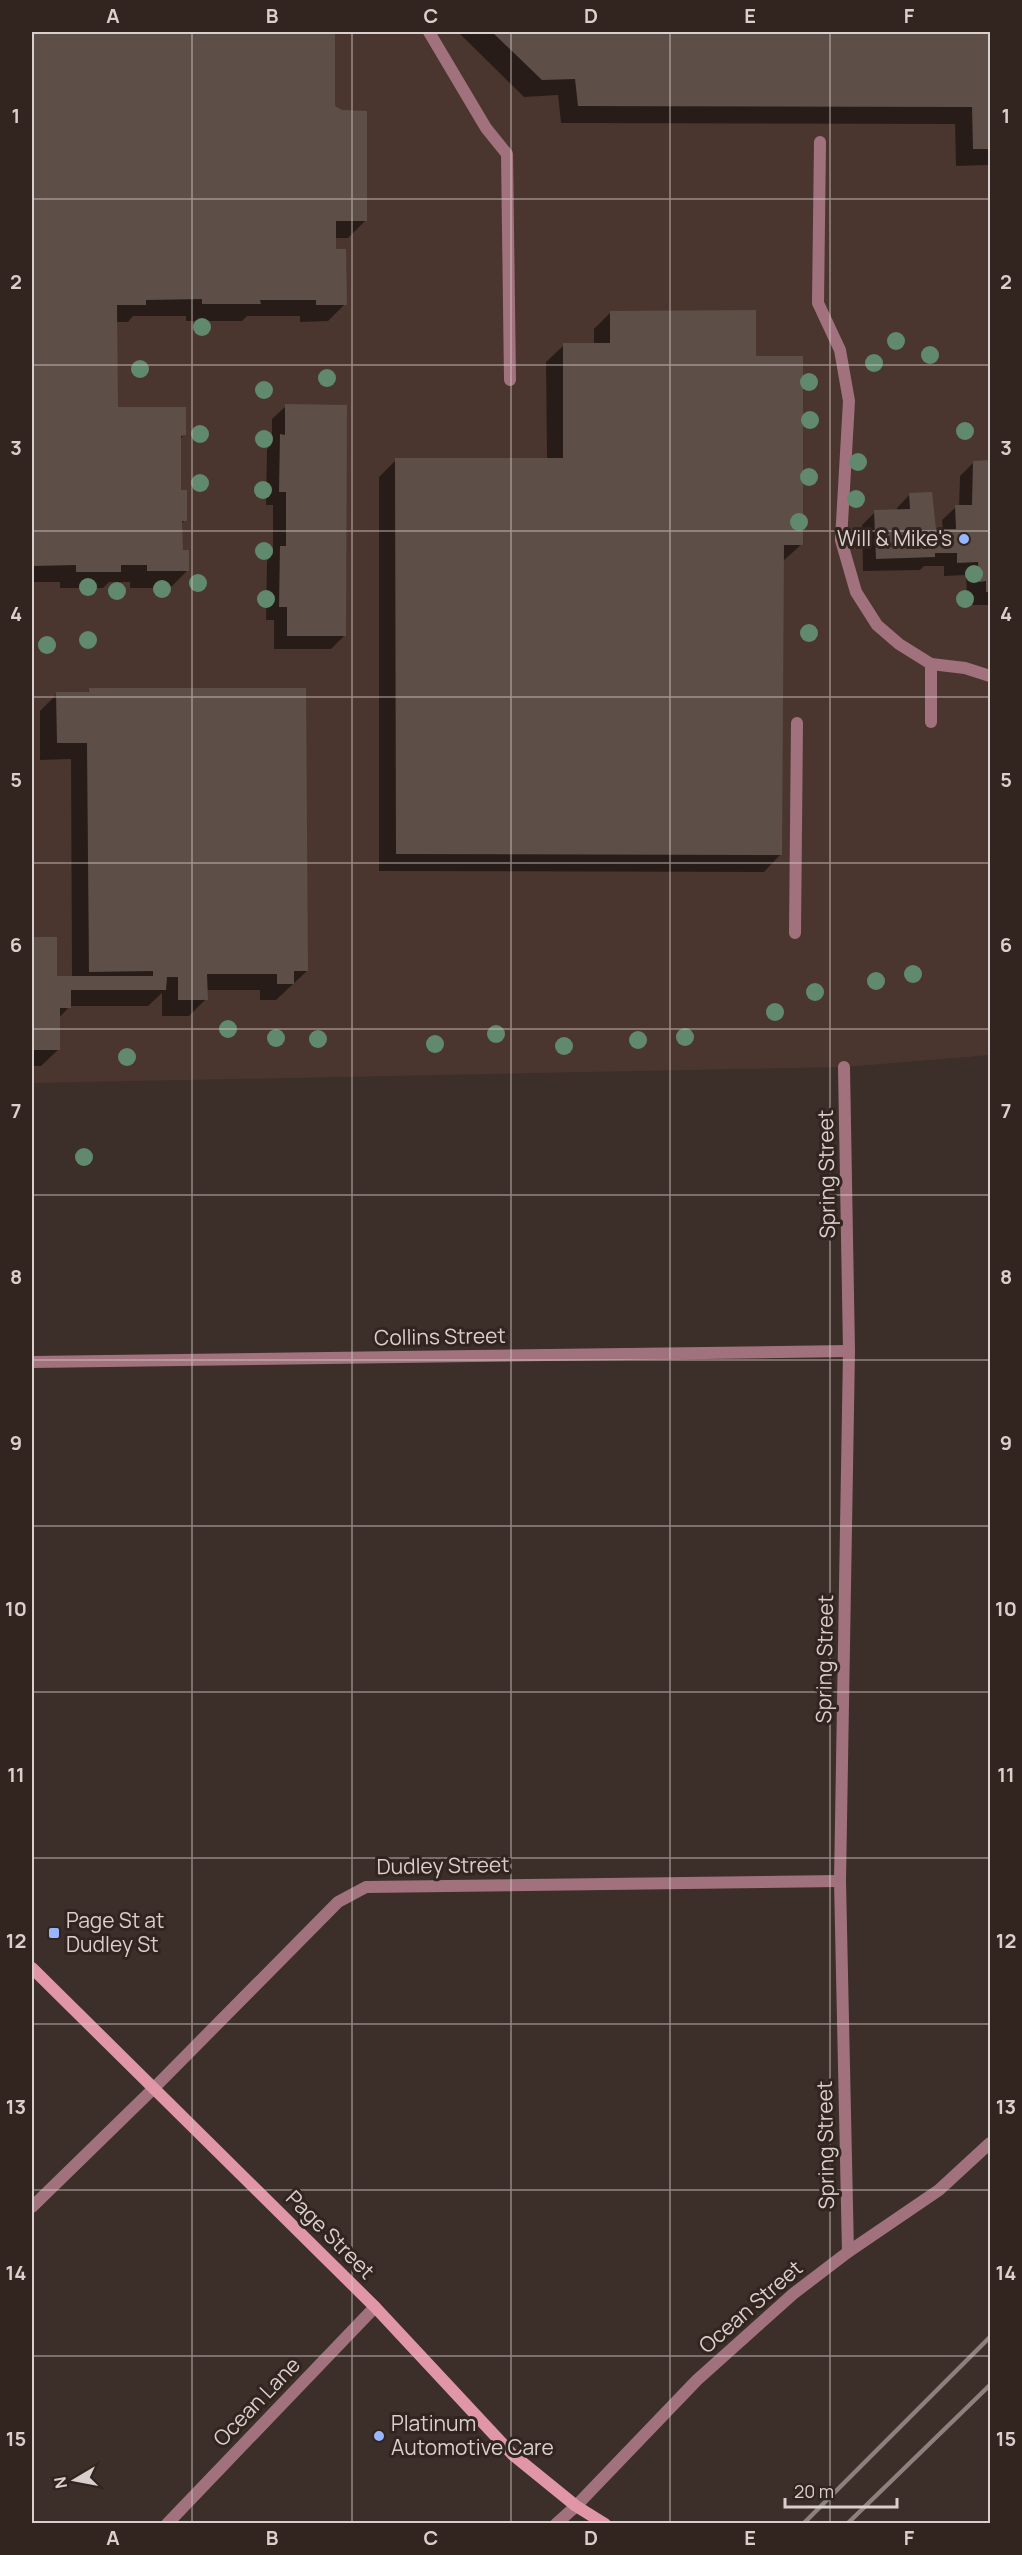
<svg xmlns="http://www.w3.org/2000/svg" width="1022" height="2555" font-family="Manrope,sans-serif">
<rect width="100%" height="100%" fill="#3c2e29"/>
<polygon fill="#4b362f" points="32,32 990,32 990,1055 844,1067 32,1083"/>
<g fill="#0007">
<polygon points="32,32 335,32 333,107 365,221 348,238 335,238 335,251 345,304 328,321 300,322 300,316 247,316 242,321 186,321 186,316 133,316 128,322 116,322 117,409 184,435 179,440 180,492 185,520 180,525 181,552 187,571 170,588 130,588 130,582 109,582 103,588 60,588 60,582 32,582"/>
<polygon points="458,32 990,32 990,197 988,165 956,166 955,124 561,123 558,95 524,97"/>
<polygon points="611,312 755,357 802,544 783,561 781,854 764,872 379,871 379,477 396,460 547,459 546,362 564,345 594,345 594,329"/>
<polygon points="286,406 344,636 331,649 274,649 274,620 266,620 267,561 273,554 273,505 266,505 267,449 272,444 272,419"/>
<polygon points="974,462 990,462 990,605 973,605 973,594 967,595 966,575 944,576 944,566 924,566 920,570 863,571 862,525 875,512 897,511 897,508 910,494 935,531 943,530 942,520 956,507 959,507 960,476"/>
<polygon points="90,690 307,971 276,1000 260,1000 260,990 206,990 206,999 189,1016 162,1016 162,993 148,1006 70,1006 59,1018 59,1049 41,1066 32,1066 32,938 55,939 55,978 72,978 71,759 40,760 40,711 57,694 86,694"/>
</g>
<g fill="#5d4e48">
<polygon points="32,32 335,32 335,106 342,110 367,111 367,221 336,221 336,249 346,249 347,305 316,305 316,300 260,300 261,304 202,304 202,299 146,300 146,305 117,305 118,407 186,407 186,435 181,436 181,490 187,490 187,521 182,521 183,550 189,550 189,571 147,571 147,565 121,565 121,572 76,572 76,565 32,566"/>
<polygon points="492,32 990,32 990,149 973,149 972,107 578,106 575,79 542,80"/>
<polygon points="756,310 756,356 803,356 803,545 784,545 782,855 396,854 395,458 563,458 563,343 610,343 610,311"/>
<polygon points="285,404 347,405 346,636 287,636 287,607 279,607 280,546 286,546 286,492 279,492 280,434 285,435"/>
<polygon points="990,460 990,592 986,592 986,581 979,582 978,562 957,563 957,553 935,553 935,557 876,559 874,510 910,509 909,493 932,492 936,529 956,529 955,505 972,505 973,461"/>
<polygon points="89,688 306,688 308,971 294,971 294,984 277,984 277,974 207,974 208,1000 178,1000 178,977 167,977 166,990 71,990 71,1008 60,1008 60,1050 32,1050 32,937 57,937 57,976 153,976 153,971 89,972 87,743 57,743 56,692 89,692"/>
</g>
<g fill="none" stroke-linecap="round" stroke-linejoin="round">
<g stroke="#a1727d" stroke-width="12">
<polyline points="429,32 486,128 507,154 510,380"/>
<polyline points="820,142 818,303 840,350 849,401 841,540 856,592 877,625 899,644 931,664 965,668 990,676"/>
<polyline points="931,664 931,722"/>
<polyline points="795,933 797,723"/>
</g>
<g stroke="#a1727d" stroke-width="12">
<polyline points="844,1067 849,1351 840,1881 848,2252"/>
<polyline points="32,1362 849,1351"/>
<polyline points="32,2207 154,2088 338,1902 366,1887 840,1881"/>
<polyline points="167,2524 375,2307"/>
<polyline points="556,2524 576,2506 697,2380 793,2294 848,2252 939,2190 990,2143"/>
</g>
<polyline stroke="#e096a7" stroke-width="12" points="32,1968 375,2307 512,2454 576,2506 605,2524"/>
<g stroke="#8d817d" stroke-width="4.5">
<polyline points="803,2524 990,2337"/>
<polyline points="847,2524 990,2385"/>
</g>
</g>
<g fill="#61896e">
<circle cx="202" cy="327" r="9"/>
<circle cx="896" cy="341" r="9"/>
<circle cx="930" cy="355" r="9"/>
<circle cx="874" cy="363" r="9"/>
<circle cx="140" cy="369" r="9"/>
<circle cx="327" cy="378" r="9"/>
<circle cx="809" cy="382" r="9"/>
<circle cx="264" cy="390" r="9"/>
<circle cx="810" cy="420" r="9"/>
<circle cx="965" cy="431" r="9"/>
<circle cx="200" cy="434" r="9"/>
<circle cx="264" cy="439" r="9"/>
<circle cx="858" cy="462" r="9"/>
<circle cx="809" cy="477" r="9"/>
<circle cx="200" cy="483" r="9"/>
<circle cx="263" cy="490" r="9"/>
<circle cx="856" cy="499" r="9"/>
<circle cx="799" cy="522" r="9"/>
<circle cx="264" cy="551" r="9"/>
<circle cx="974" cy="574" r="9"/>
<circle cx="198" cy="583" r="9"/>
<circle cx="88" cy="587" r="9"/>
<circle cx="162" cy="589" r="9"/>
<circle cx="117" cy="591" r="9"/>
<circle cx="266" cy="599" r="9"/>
<circle cx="965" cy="599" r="9"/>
<circle cx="809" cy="633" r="9"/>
<circle cx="88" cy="640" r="9"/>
<circle cx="47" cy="645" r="9"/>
<circle cx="913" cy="974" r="9"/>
<circle cx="876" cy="981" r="9"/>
<circle cx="815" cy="992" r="9"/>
<circle cx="775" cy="1012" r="9"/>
<circle cx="228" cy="1029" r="9"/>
<circle cx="496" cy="1034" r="9"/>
<circle cx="685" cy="1037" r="9"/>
<circle cx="276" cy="1038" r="9"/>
<circle cx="318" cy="1039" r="9"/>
<circle cx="638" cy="1040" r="9"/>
<circle cx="435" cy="1044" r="9"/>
<circle cx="564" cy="1046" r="9"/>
<circle cx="127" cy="1057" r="9"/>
<circle cx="84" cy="1157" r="9"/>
</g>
<path fill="none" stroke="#d9cfcc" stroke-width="1.5" stroke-opacity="0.55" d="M192,32V2524M352,32V2524M511,32V2524M670,32V2524M830,32V2524M32,199H990M32,365H990M32,531H990M32,697H990M32,863H990M32,1029H990M32,1195H990M32,1360H990M32,1526H990M32,1692H990M32,1858H990M32,2024H990M32,2190H990M32,2356H990"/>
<g fill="#98b6fd" stroke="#32241f" stroke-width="2">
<circle cx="964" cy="539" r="6"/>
<rect x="48" y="1927" width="12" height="12" rx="3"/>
<circle cx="379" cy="2436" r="6"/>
</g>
<g text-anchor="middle" stroke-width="6" stroke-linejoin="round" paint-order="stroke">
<g font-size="21" fill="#d9cfcc" stroke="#32241f" text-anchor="start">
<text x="952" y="546" text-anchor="end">Will &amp; Mike's</text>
<text x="66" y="1928">Page St at<tspan x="66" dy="24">Dudley St</tspan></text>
<text x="391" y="2431">Platinum<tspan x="391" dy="24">Automotive Care</tspan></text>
</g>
<g font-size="21" fill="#d9cfcc" stroke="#32241f">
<text transform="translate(827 1174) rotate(-91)" y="7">Spring Street</text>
<text transform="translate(440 1337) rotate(-1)" y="7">Collins Street</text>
<text transform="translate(825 1659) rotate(-89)" y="7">Spring Street</text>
<text transform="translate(443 1866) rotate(-1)" y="7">Dudley Street</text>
<text transform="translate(826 2145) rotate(-91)" y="7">Spring Street</text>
<text transform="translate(330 2235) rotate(45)" y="7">Page Street</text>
<text transform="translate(751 2307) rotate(-41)" y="7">Ocean Street</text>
<text transform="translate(257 2402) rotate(-46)" y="7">Ocean Lane</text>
</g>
</g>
<rect width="1022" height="2555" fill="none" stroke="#32241f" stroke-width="66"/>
<g transform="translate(75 2480) rotate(260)" stroke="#32241f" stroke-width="4.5" paint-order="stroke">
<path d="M0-4.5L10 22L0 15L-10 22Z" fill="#d9cfcc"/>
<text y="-9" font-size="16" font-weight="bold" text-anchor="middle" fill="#d9cfcc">N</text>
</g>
<path d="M785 2498v9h112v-9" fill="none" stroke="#d9cfcc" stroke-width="3"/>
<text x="794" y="2498" font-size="18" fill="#d9cfcc" stroke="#32241f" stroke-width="4.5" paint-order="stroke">20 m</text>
<rect x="33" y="33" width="956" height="2489" fill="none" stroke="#d9cfcc" stroke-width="2"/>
<g font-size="20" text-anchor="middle" font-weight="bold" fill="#d9cfcc">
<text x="113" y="23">A</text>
<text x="272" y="23">B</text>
<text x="431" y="23">C</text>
<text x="591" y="23">D</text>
<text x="750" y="23">E</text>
<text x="909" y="23">F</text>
<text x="16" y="123">1</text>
<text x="1006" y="123">1</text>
<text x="16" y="289">2</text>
<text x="1006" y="289">2</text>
<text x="16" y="455">3</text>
<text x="1006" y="455">3</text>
<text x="16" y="621">4</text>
<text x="1006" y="621">4</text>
<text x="16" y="787">5</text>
<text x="1006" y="787">5</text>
<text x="16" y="952">6</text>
<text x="1006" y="952">6</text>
<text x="16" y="1118">7</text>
<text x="1006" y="1118">7</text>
<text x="16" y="1284">8</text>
<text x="1006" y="1284">8</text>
<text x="16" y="1450">9</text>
<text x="1006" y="1450">9</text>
<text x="16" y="1616">10</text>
<text x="1006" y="1616">10</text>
<text x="16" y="1782">11</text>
<text x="1006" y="1782">11</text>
<text x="16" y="1948">12</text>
<text x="1006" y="1948">12</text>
<text x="16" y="2114">13</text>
<text x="1006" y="2114">13</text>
<text x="16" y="2280">14</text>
<text x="1006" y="2280">14</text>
<text x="16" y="2446">15</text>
<text x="1006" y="2446">15</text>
<text x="113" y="2545">A</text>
<text x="272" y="2545">B</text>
<text x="431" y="2545">C</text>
<text x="591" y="2545">D</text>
<text x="750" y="2545">E</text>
<text x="909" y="2545">F</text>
</g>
</svg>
